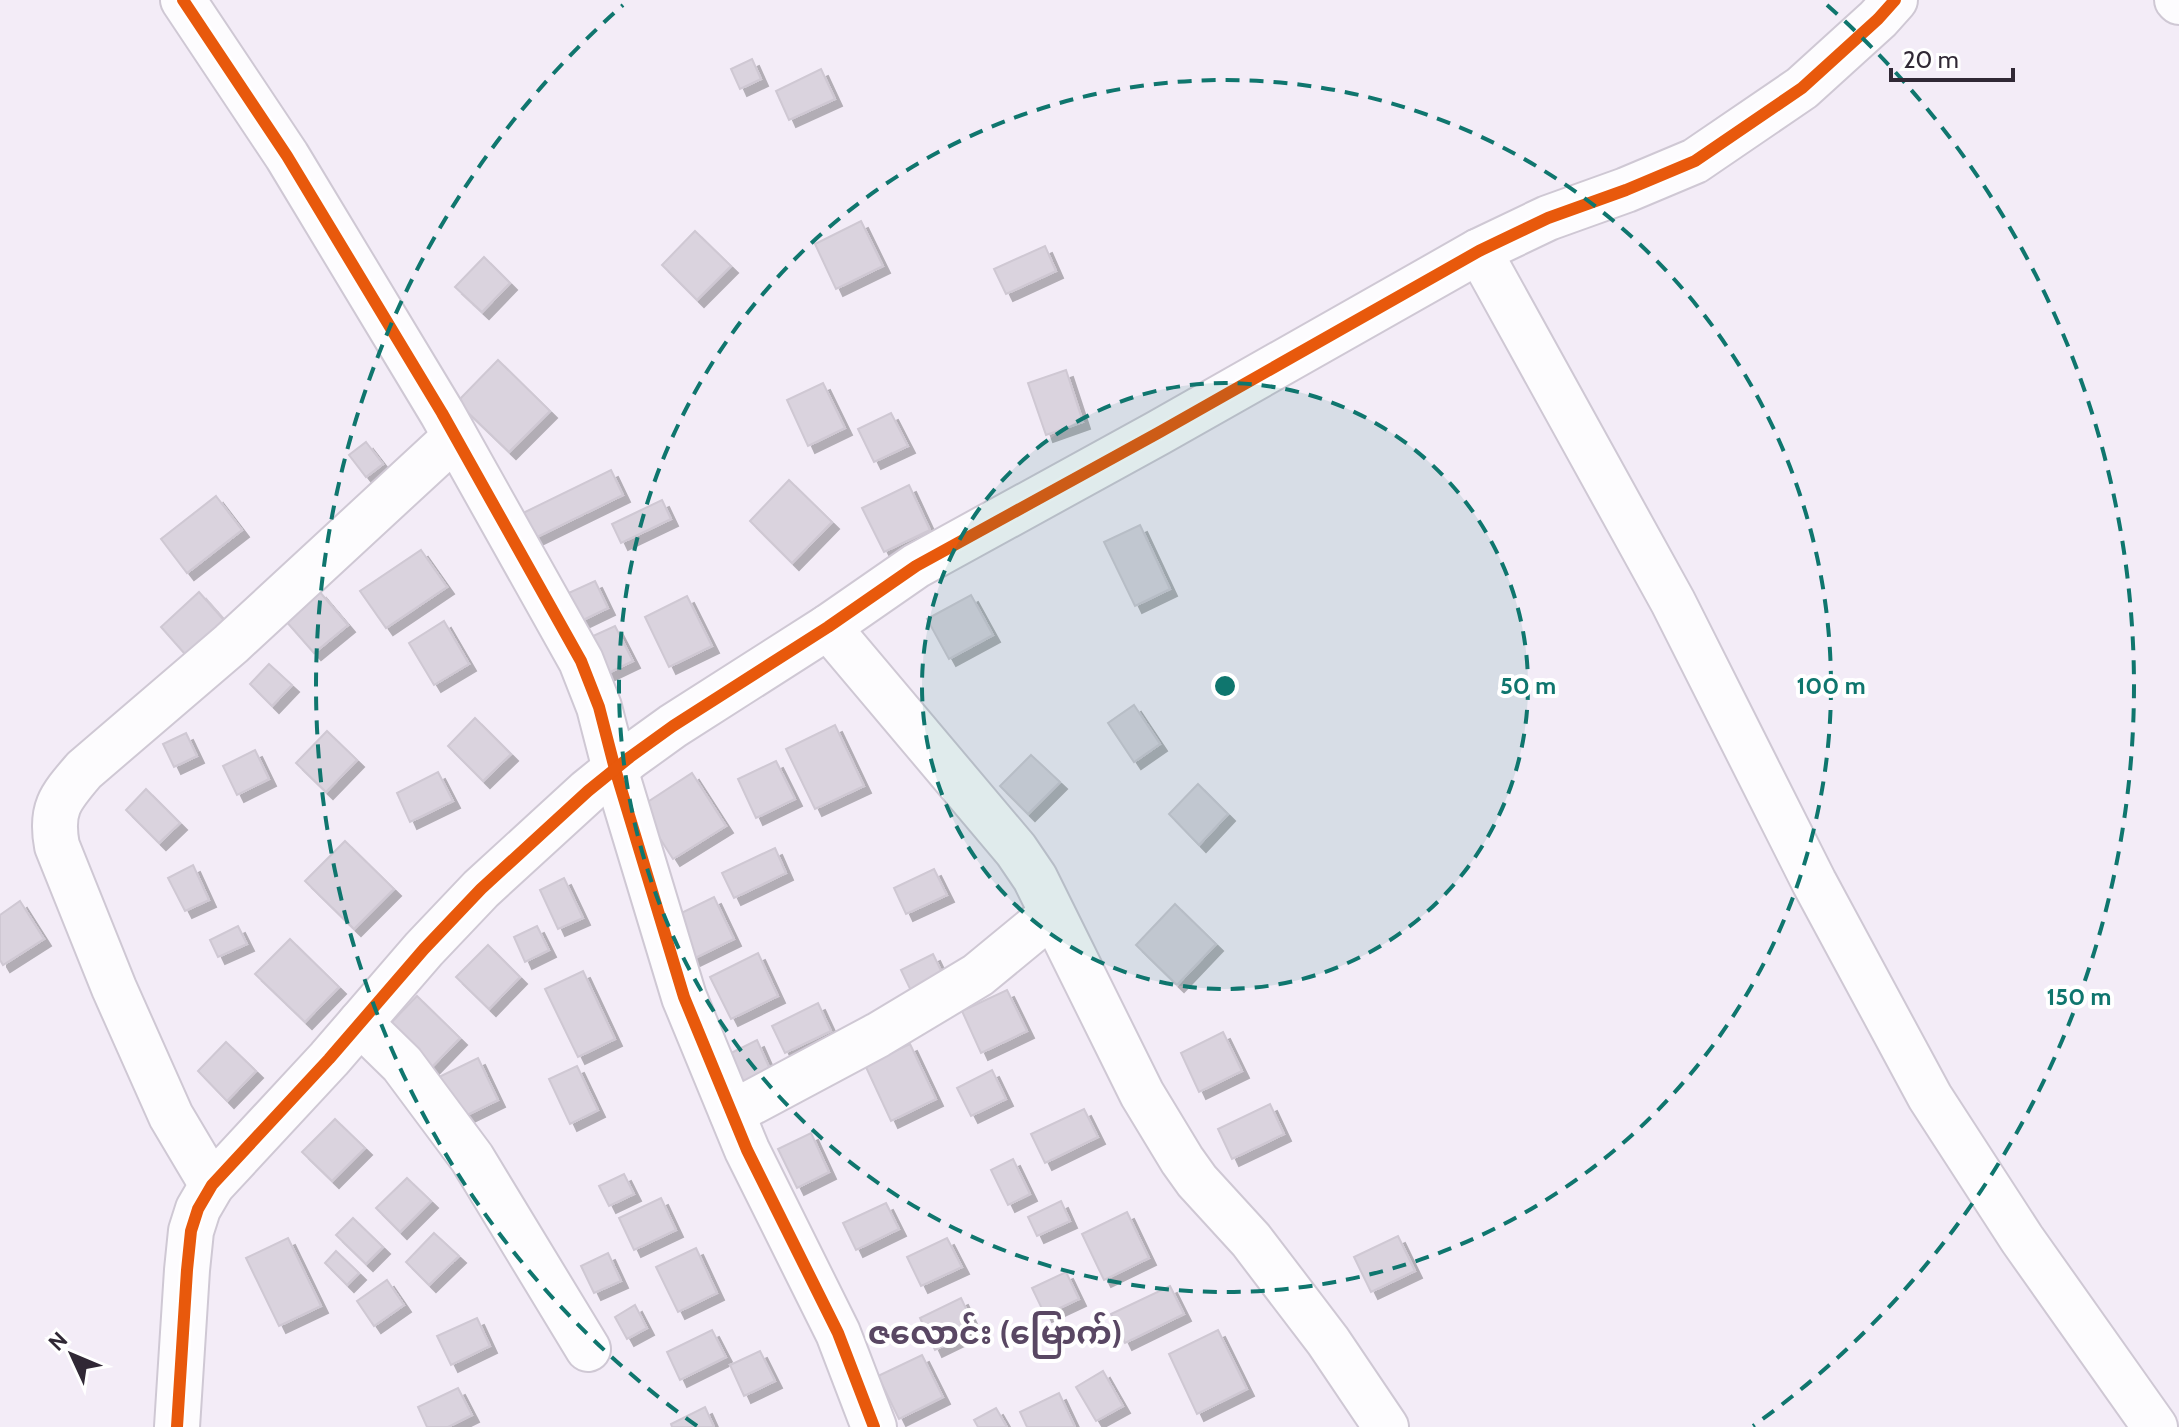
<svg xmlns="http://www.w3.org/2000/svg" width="2179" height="1427" font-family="Cabin,'Noto Sans Myanmar',sans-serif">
<defs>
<filter id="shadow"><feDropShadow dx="7" dy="7" stdDeviation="0" flood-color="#0004"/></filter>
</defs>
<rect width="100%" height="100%" fill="#f3ecf7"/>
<g fill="#dad3de" stroke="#cfc8d3" stroke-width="2" filter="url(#shadow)">
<polygon points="752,59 761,79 740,89 731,69"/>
<polygon points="821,69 835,99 789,120 776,91"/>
<polygon points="861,221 883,266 836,289 815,244"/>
<polygon points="695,231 731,266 697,300 662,265"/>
<polygon points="1045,246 1056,271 1006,294 994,269"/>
<polygon points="484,257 510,283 482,312 455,287"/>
<polygon points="498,360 550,411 509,452 457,402"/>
<polygon points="1066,370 1083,422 1046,435 1028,383"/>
<polygon points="823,383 845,428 808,446 787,400"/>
<polygon points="891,413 908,446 874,462 858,429"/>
<polygon points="366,442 383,464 366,477 349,455"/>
<polygon points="611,470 623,495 531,540 519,515"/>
<polygon points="789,480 832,522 792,563 750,521"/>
<polygon points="909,485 930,530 884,552 862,508"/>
<polygon points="216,496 242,530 187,573 161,539"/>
<polygon points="662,500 671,519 621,543 612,524"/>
<polygon points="1140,525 1170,589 1135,606 1104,542"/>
<polygon points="421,550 447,587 386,628 360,591"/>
<polygon points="595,581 608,608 575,624 562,596"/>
<polygon points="319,591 348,625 314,653 285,620"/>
<polygon points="199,592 230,627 192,662 161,627"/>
<polygon points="971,595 993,635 949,659 927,619"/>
<polygon points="687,596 712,646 669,667 645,617"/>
<polygon points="444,621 469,664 434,685 409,643"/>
<polygon points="615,626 633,661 600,677 582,641"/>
<polygon points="269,664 292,685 272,706 250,684"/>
<polygon points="1134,705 1160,744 1134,762 1108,723"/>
<polygon points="475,718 511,754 483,781 448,746"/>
<polygon points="835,725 864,786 815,809 786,749"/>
<polygon points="327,731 357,760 326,792 296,763"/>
<polygon points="186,733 197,756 174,767 163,744"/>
<polygon points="255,750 269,779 237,795 223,766"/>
<polygon points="1031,755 1060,782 1028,814 1000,786"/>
<polygon points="776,761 795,799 756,818 738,779"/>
<polygon points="438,772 453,801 410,822 397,793"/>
<polygon points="692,773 726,826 673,859 640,807"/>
<polygon points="1198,784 1228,814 1199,845 1169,814"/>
<polygon points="146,789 180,823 159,843 126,810"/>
<polygon points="345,841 394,889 354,929 305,881"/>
<polygon points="775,848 786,873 734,898 722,873"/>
<polygon points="193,865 209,900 185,911 168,878"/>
<polygon points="934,869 947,895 906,914 894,888"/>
<polygon points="564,878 583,918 558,929 540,890"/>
<polygon points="714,897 734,939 689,961 669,919"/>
<polygon points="20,901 44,939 3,965 0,960 0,915"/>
<polygon points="1175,904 1216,944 1177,985 1136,945"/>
<polygon points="238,926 247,944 218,957 210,940"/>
<polygon points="537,926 549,950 525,962 514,937"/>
<polygon points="290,939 339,987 305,1022 255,974"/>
<polygon points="488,945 520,977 489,1009 456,977"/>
<polygon points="758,953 778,996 731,1019 710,977"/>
<polygon points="933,954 946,981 914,997 901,970"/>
<polygon points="583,971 615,1039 578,1057 545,989"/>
<polygon points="1007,990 1027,1031 981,1053 962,1011"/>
<polygon points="417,996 460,1038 429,1070 386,1028"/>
<polygon points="818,1003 831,1031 785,1053 772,1026"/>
<polygon points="1223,1032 1242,1071 1199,1092 1181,1053"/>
<polygon points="757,1040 773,1076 740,1091 723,1057"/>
<polygon points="226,1042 256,1071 227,1101 198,1071"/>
<polygon points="910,1044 936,1099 891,1121 865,1065"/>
<polygon points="478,1058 498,1100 459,1119 439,1077"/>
<polygon points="577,1066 598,1110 570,1124 549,1079"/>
<polygon points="992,1070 1006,1099 971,1116 957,1088"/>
<polygon points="1270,1104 1284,1134 1232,1159 1218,1129"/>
<polygon points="1084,1109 1098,1137 1045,1163 1031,1134"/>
<polygon points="335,1119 365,1148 332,1181 302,1152"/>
<polygon points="811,1133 829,1172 797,1188 778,1149"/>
<polygon points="1013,1159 1030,1194 1008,1205 991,1170"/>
<polygon points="624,1174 634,1194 609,1206 599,1186"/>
<polygon points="407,1178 431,1201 400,1232 376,1208"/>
<polygon points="661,1198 676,1230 634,1250 619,1218"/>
<polygon points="1061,1201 1070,1221 1037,1236 1028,1217"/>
<polygon points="886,1203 899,1229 856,1250 843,1223"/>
<polygon points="1127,1212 1149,1258 1104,1280 1082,1234"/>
<polygon points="353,1218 383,1247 366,1264 336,1235"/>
<polygon points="434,1233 459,1256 429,1285 406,1262"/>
<polygon points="1398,1236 1415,1271 1371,1292 1354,1257"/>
<polygon points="288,1238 321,1306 279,1326 246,1258"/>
<polygon points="947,1238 962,1267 921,1286 907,1257"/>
<polygon points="696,1248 717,1293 678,1312 656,1267"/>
<polygon points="336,1251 359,1273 347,1285 325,1263"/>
<polygon points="608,1253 621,1281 594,1293 581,1266"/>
<polygon points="1066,1272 1079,1299 1045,1315 1032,1288"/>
<polygon points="387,1280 404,1305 374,1326 357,1301"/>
<polygon points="1170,1286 1184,1314 1125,1343 1111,1314"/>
<polygon points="961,1298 976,1330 935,1350 920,1318"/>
<polygon points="635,1305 647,1328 627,1339 615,1317"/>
<polygon points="477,1318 490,1346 451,1365 437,1336"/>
<polygon points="712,1330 726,1357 680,1380 667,1352"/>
<polygon points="1218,1330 1247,1389 1197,1414 1169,1354"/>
<polygon points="760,1351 775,1381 744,1396 730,1365"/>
<polygon points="922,1355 943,1397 899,1419 878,1376"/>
<polygon points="1103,1371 1123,1406 1096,1421 1076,1387"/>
<polygon points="458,1388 472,1415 448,1427 427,1427 418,1407"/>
<polygon points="1059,1393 1075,1427 1027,1427 1020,1412"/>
<polygon points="705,1407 714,1427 672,1427 671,1424"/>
<polygon points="996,1408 1007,1427 978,1427 974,1420"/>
</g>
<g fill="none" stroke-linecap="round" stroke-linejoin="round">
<g stroke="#cfc8d4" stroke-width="48">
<g id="minor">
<polyline points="183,0 287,156 442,413 581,661 599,707 615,769 684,997 747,1150 838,1333 874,1427"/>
<polyline points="2177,0 2179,2"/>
<polyline points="1479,251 1673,602 1814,882 1930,1097 2022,1239 2155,1427"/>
<polyline points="828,627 1016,850 1035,878 1142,1094 1182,1160 1197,1181 1251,1240 1328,1341 1386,1427"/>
<polyline points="360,1023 402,1064 472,1158 588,1349"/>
<polyline points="732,1113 878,1035 978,975 1052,914"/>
<path d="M212,1185L171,1116L114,988L57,846C50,809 60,798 84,770L231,644L455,437"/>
<polyline points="177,1427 187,1270 191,1231 198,1209 212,1185 329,1059 424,949 481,889 588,791 630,757 673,726 828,627 916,566 1158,433 1479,251 1548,218 1626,190 1695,161 1802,88 1878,19 1895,0"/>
</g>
</g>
<use href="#minor" stroke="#fdfcfe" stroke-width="44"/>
<g stroke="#fff" stroke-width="17">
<g id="cycleway">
<polyline points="183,0 287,156 442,413 581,661 599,707 615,769 684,997 747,1150 838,1333 874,1427"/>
<polyline points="177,1427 187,1270 191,1231 198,1209 212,1185 329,1059 424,949 481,889 588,791 630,757 673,726 828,627 916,566 1158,433 1479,251 1548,218 1626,190 1695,161 1802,88 1878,19 1895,0"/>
</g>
</g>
<use href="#cycleway" stroke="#e8590c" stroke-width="12"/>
</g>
<circle cx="1225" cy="686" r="303" fill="#0f766e" fill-opacity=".12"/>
<g fill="none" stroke="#0f766e" stroke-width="4" stroke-dasharray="14 10">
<circle cx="1225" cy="686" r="303"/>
<circle cx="1225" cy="686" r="606"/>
<path d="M697 1426A909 909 0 0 1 623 5M1827 5A909 909 0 0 1 1753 1426"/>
</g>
<g text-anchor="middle" stroke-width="8" stroke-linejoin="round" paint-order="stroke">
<g font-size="32" font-weight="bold" fill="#594763" stroke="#fff">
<text x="995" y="1344">ဇလောင်း (မြောက်)</text>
</g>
</g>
<circle cx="1225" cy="686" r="12" fill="#0f766e" stroke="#fff" stroke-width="4"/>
<g font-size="24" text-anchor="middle" font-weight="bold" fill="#0f766e" stroke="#fff" stroke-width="8" stroke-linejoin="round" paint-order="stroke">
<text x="1528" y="694">50 m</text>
<text x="1831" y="694">100 m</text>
<text x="2079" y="1005">150 m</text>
</g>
<g transform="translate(72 1355) rotate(314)" stroke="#ffffff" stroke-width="6" paint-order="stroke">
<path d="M0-6L14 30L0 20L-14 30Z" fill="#302835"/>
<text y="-12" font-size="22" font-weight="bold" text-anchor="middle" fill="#302835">N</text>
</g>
<path d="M1891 68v12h122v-12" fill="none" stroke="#302835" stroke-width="4"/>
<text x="1903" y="68" font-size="24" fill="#302835" stroke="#ffffff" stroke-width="6" paint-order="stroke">20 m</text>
</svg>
